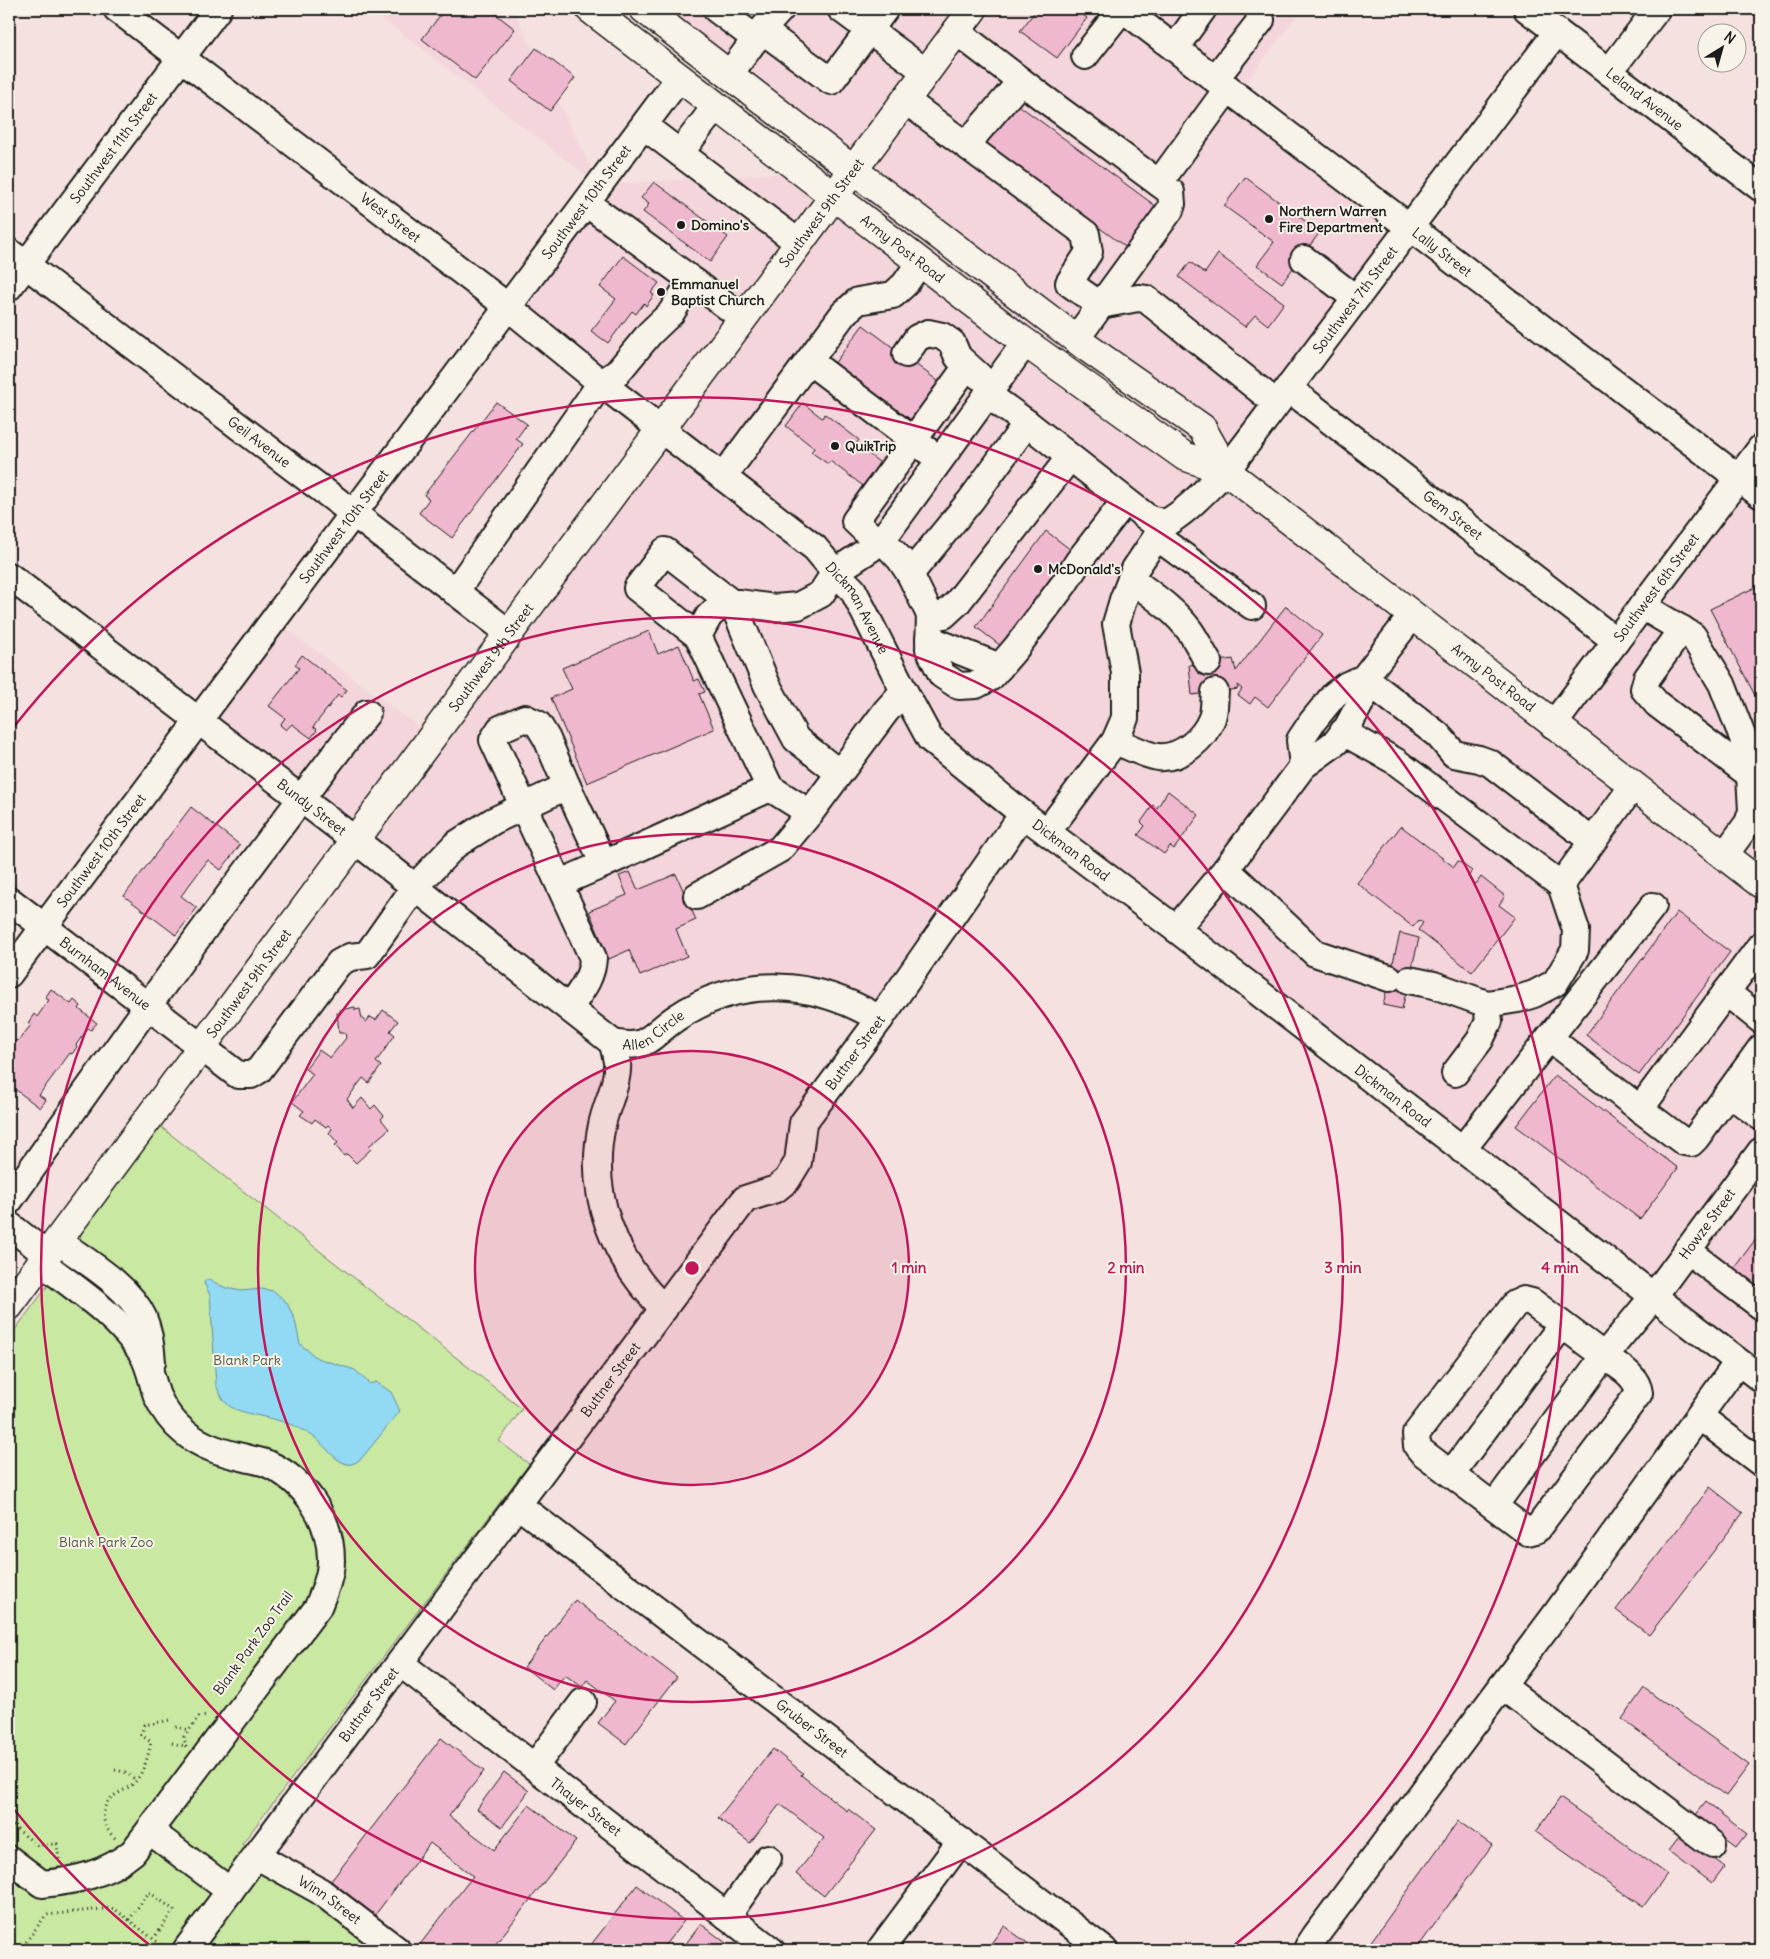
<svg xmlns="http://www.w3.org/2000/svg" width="1770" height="1959" font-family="Delius,sans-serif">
<rect width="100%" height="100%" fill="#f5e1e0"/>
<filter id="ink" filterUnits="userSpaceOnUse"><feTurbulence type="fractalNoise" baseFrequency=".02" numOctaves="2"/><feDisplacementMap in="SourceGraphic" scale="10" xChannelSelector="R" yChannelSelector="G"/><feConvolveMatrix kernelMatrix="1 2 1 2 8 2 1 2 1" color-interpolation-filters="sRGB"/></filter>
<g filter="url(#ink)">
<polygon fill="#f3d5db" points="370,9 513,9 599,185 852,169 629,9 1302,9 1243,86 1409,227 1226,471 1553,725 1738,479 1761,496 1761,1379 1023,814 880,1019 765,987 630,1046 198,720 273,619 432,737 661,429 507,306 599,185"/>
<polygon fill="#c9e8a1" stroke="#72825e" points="156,1123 522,1409 499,1441 529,1464 242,1844 380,1950 9,1950 9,1338 81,1241 80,1228"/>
<path fill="#92d9f4" stroke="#638d9e" d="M207,1279L226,1288L241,1291L261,1289L274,1291L287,1303L295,1320L300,1344L317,1358L355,1370L370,1384L376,1382L391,1392L400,1411L361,1459C356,1462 353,1465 347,1464C334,1461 325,1445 314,1437C308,1433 301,1429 294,1426C276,1417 241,1415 228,1405C222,1399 219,1392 216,1385L210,1295L204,1283Z"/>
<g fill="#efb8cf" stroke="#1c1c1c">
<polygon points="445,9 489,9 515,29 475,80 422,39"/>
<polygon points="736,9 756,9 749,18"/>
<polygon points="1037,9 1075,9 1087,18 1057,58 1020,31"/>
<polygon points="536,48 575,78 550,111 511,81"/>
<polygon points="1009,98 1161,210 1131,251 979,139"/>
<polygon points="1245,177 1320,232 1282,283 1257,265 1274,242 1224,206"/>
<polygon points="654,182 728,237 710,262 643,212 649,204 641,198"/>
<polygon points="1218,254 1284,303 1268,325 1255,315 1245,327 1179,277 1190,262 1205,273"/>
<polygon points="623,256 659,283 651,293 654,295 646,306 644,303 636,314 632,311 608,343 591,331 616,299 600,287"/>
<polygon points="863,325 946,387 916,426 834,364"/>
<polygon points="496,402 527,424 516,439 523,444 452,538 419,513 429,499 424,495"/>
<polygon points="803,403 822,418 825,414 859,440 856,444 884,466 866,488 830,461 828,464 811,452 814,448 786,426"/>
<polygon points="1046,531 1071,550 1001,646 976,627"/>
<polygon points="1760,585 1761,588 1761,707 1710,609"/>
<polygon points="1286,606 1322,635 1268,707 1255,697 1250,704 1238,695 1242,689 1237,685 1238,689 1192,695 1189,665 1233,659 1236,671"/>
<polygon points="649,631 658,654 679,645 694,681 699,679 705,692 699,694 714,729 587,783 551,698 572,689 562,668"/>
<polygon points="302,655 347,690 341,697 338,695 313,727 317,730 311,738 292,724 286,730 280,725 285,718 269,706 299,668 295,665"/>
<polygon points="1168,791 1199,815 1174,849 1170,846 1164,854 1138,835 1145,826 1141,822 1153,805 1157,808"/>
<polygon points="191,807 240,845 221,870 208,860 181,896 197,908 176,935 124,896"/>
<polygon points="1401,826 1454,867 1458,861 1472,871 1468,877 1476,884 1481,877 1505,896 1499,905 1515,917 1472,972 1418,930 1423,923 1419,920 1413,927 1357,883"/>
<polygon points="630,872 638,890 676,874 696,920 676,929 687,956 640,976 629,950 609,959 589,911 627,895 619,876"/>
<polygon points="1677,912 1730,952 1639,1075 1586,1035"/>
<polygon points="1400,933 1419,938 1402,1009 1383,1005"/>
<polygon points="51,989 71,1004 74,1000 81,1006 79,1009 97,1023 91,1030 88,1028 76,1045 77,1047 72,1054 70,1053 39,1095 46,1100 40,1108 16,1090 11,1097 9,1095 9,1054 12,1050 10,1048 16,1040 18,1041 31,1025 28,1023 34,1014 37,1017 49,1000 45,998"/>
<polygon points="355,1007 355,1010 360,1009 362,1019 366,1022 370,1017 376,1020 383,1010 398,1021 390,1031 395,1035 376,1062 381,1066 369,1083 363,1078 347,1099 353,1108 362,1098 371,1109 375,1105 384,1116 381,1119 389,1129 369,1146 371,1149 356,1163 347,1154 344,1156 335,1145 338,1143 329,1133 332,1129 328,1125 326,1127 315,1119 312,1123 300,1115 304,1111 292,1102 313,1074 305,1069 319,1050 330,1058 346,1038 345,1033 339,1033 337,1013 340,1013 340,1010"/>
<polygon points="1555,1075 1678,1168 1640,1219 1516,1126"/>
<polygon points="1761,1232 1761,1294 1731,1272"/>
<polygon points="1710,1487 1743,1513 1649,1635 1616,1610"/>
<polygon points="575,1600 649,1658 650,1657 677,1677 626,1744 598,1723 615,1701 587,1680 582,1687 565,1675 553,1690 524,1667"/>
<polygon points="1644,1688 1749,1765 1726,1796 1622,1719"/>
<polygon points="441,1738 484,1771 449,1816 494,1850 529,1805 576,1841 491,1950 422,1950 418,1947 473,1876 430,1843 375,1915 331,1881"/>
<polygon points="773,1749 803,1773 801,1775 847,1811 848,1809 876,1830 824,1896 796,1874 824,1838 780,1804 750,1843 718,1818"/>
<polygon points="504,1772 529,1791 502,1827 477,1809"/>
<polygon points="1560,1798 1667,1874 1643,1907 1536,1832"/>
<polygon points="1706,1802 1747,1834 1737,1847 1695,1816"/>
<polygon points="1458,1821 1492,1845 1416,1950 1371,1950 1367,1947"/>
<polygon points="1680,1834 1724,1867 1712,1883 1668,1850"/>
<polygon points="637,1885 684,1921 661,1950 587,1950"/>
<polygon points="701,1924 726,1943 720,1950 681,1950"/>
<polygon points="1004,1926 1037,1950 986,1950"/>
</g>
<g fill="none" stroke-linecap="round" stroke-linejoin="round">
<g stroke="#1c1c1c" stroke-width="30">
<g id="minor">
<path id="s1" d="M117,9L507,306L601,383L815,548L835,572L853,590L904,691L930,739L1023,814L1176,929L1761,1379"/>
<polyline points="716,9 756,39"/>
<polyline points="841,9 926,72"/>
<path id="s2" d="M1123,9L1761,495"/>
<path id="s3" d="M1527,9L1761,188"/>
<polyline points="762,30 831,81 885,9"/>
<polyline points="956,31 1042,97 1171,192 1172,204 1170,210 1076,339"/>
<polyline points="1175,48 1203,9"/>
<polyline points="1085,56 1122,9"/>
<polyline points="1609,72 1657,9"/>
<polyline points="729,75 762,30 781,9"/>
<polyline points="1215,79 1261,20 1258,9"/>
<polyline points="905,100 1086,234 1089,252 1069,283 1100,305 1138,298 1146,299 1276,403"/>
<polyline points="644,126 799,243"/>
<polyline points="966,145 1021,81"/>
<polyline points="680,153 716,106"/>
<polyline points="1159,183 1228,88"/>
<polyline points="586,203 696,283"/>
<path id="s4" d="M9,252L353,513L509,633"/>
<polyline points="1304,259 1355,298"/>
<path id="s5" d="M9,287L218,9"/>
<polyline points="906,354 917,338 928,333 942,336 952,343 958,357 979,376"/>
<polyline points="809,361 928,451"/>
<path id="s6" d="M1288,388L1616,641"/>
<path id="s7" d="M987,394L1027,423L1149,519L1166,523C1189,510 1206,489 1226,471L1557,32"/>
<polyline points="723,477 844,313 858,301 893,295 905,284 920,262"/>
<polyline points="1157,537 1252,606"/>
<polyline points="881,539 900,559 910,574 930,615 944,615 957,603 1070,457"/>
<polyline points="877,542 855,521 967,366"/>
<polyline points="910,574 971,500 1027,423"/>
<path id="s8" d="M9,576L355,840L613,1043C649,1050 648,1037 676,1018C742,974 814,980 880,1019"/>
<path d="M1131,579C1152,595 1175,610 1190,631C1197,641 1202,652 1208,662"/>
<polyline points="455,592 601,383 617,373 650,333 671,313 687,288 696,283 743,318"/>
<polyline points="1642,606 1693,636 1722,684 1743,738 1750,775 1752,811 1748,823 1724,856"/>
<polyline points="930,615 929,649 942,675 959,686 976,685 991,677 1016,648 1064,584 1078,562 1125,501"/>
<polyline points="1682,629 1647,678 1644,689 1657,704 1750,775"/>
<polyline points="698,636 637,588 665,551 733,604 767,685 796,739 839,773"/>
<polyline points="929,639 1000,667"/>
<polyline points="1364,678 1438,735 1454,754 1479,759 1490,763 1592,841"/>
<path id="s9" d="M1553,725L1761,448"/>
<polyline points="1343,732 1395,761 1561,885"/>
<path d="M1115,741C1126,745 1147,756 1158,757C1181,759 1204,739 1212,718C1215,710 1214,700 1215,692"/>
<polyline points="1303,766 1300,740 1312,722 1334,695 1347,685 1364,678 1412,616"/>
<path d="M567,786L547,739L538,724L525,718L500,729L493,740L593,958C592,979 580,992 569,1008"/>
<polyline points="770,788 810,813 886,711 904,691"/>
<polyline points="1047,832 1115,741 1125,718 1125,673 1116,624 1123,600 1135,569 1166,523"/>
<polyline points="1226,869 1315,953 1389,978"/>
<polyline points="560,883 604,864"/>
<polyline points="697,896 780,849 810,813"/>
<path id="s10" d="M9,900L238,1075H251L259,1070L339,963L350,957L367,955L415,887L455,845L493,821L567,786L604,864L770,788L698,636L709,616L721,605L739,603L775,608L798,606L821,594L835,572L870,549L887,533L1025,343"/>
<polyline points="1176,929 1226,869 1303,766 1336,742 1347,728 1363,698 1364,678"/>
<path id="s11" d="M9,974L679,78"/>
<polyline points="1409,980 1434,985 1487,1004 1518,999 1534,994 1555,983 1575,950 1576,930 1561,885 1633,786"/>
<polyline points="1726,992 1761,1020"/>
<polyline points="1549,1038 1653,906"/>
<path d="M613,1043C614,1049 616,1055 617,1062C619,1083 606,1104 602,1125C587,1195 614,1260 664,1309"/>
<polyline points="1455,1073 1480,1040 1489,1021 1487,1004"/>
<polyline points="1741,1077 1761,1091"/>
<polyline points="1729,1093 1761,1117"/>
<polyline points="1640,1109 1684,1142 1691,1143 1696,1138 1761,1048"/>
<polyline points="1462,1150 1549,1038 1640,1109 1761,945"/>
<path d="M9,1201C125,1036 243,872 367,713"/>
<polyline points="9,1225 47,1255"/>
<path d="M58,1241C85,1261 128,1285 143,1317C149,1331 151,1347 152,1362"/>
<polyline points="1687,1250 1761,1306"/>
<polyline points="1699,1416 1761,1463"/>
<polyline points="1451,1474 1562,1325"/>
<path id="s12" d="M518,1505L1104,1950"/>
<path id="s13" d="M1494,1506L1604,1356C1618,1366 1637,1375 1639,1393L1536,1530L1528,1532L1422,1452L1417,1446L1416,1434L1515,1304L1524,1300L1532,1302L1604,1356L1653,1297L1761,1151"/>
<path id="s14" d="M400,1663L771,1950"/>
<polyline points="1502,1686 1713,1845"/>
<polyline points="535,1766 583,1702"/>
<polyline points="150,1831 230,1891"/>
<path id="s15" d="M257,1856L320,1891L397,1950"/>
<path d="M9,1859L42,1884C75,1881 107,1874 133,1852L318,1607C324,1592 331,1576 331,1560C331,1519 305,1481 268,1464C261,1461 253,1460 246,1458C224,1453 202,1447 184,1432C173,1423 163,1409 157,1396C152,1382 150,1366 142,1353C117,1315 77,1290 41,1262"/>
<polyline points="727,1916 768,1858"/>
<path id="s16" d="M186,1950L745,1199L776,1189L787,1180L798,1162L803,1123L880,1019L1023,814"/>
<polyline points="880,1950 961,1841"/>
<polyline points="1308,1950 1308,1947 1316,1935 1553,1618 1738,1362"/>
</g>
</g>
<g stroke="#1c1c1c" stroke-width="31">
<g id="major">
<path id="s17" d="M590,9L1019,338L1184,456L1226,471L1761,884"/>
<polyline points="644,9 852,169 1085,346 1202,428 1226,471"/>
<path id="s18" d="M9,1306L973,9"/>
</g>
</g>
<g stroke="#1c1c1c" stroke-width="3" stroke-dasharray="1 4" stroke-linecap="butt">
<polyline points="176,1727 189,1730"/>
<polyline points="172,1743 185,1746"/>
<polyline points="186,1747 184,1737 199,1717 208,1716"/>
<polyline points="115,1770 125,1772 136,1780"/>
<polyline points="9,1823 37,1845 57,1844 59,1860"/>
<path d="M115,1838C103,1828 98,1809 112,1797C119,1792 128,1789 135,1782C144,1771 148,1757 151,1742L141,1735L144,1725L170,1720"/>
<polyline points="129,1920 149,1892 174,1910 154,1938"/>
<polyline points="20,1950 46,1915 111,1908 116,1910 165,1948"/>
</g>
<use href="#minor" stroke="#f7f3e8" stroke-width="26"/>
<use href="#major" stroke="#f7f3e8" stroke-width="28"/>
</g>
</g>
<circle cx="692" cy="1268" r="217" fill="#c2185b" fill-opacity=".12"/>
<g fill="none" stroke="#c2185b" stroke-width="2.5">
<circle cx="692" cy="1268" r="217"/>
<circle cx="692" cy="1268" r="434"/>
<circle cx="692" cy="1268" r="651"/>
<path d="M152 1947A868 868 0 0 1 13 1808M13 728A868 868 0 1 1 1232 1947"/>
</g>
<g fill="#1c1c1c" stroke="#f7f3e8" stroke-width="2">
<circle cx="1269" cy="219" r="5"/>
<circle cx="681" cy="225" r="5"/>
<circle cx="661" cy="292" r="5"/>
<circle cx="835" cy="446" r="5"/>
<circle cx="1038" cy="569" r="5"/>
</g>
<g text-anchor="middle" stroke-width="4" stroke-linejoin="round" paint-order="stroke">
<g font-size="14" fill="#1c1c1c" stroke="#f7f3e8">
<text dy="5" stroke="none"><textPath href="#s3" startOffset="148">Leland Avenue</textPath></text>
<text dy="5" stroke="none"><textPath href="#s5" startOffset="174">Southwest 11th Street</textPath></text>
<text dy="5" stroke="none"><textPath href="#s11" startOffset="964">Southwest 10th Street</textPath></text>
<text dy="5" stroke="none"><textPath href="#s18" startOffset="1362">Southwest 9th Street</textPath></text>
<text dy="5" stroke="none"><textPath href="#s1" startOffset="344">West Street</textPath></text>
<text dy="5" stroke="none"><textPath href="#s17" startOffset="394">Army Post Road</textPath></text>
<text dy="5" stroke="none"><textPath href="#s2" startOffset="401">Lally Street</textPath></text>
<text dy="5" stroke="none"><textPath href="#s7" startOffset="516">Southwest 7th Street</textPath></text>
<text dy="5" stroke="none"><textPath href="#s4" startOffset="314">Geil Avenue</textPath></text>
<text dy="5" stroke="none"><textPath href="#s6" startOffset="208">Gem Street</textPath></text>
<text dy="5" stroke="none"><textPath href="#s11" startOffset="559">Southwest 10th Street</textPath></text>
<text dy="5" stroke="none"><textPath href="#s9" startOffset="172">Southwest 6th Street</textPath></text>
<text dy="5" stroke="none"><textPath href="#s1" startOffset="956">Dickman Avenue</textPath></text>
<text dy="5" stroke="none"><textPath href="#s18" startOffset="808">Southwest 9th Street</textPath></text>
<text dy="5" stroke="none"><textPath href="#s17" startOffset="1126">Army Post Road</textPath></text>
<text dy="5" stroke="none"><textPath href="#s8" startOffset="381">Bundy Street</textPath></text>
<text dy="5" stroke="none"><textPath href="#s11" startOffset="154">Southwest 10th Street</textPath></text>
<text dy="5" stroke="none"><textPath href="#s1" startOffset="1286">Dickman Road</textPath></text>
<text dy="5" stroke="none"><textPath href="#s10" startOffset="121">Burnham Avenue</textPath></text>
<text dy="5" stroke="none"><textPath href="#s18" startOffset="402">Southwest 9th Street</textPath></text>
<text dy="5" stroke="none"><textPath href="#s8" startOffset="808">Allen Circle</textPath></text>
<text dy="5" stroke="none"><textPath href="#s16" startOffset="1131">Buttner Street</textPath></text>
<text dy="5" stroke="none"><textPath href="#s1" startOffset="1691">Dickman Road</textPath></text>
<text dy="5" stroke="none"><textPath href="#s13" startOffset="1010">Howze Street</textPath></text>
<text dy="5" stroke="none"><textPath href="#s16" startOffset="711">Buttner Street</textPath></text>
<text transform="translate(253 1643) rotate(-54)" y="5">Blank Park Zoo Trail</text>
<text dy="5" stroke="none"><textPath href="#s16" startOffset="306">Buttner Street</textPath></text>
<text dy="5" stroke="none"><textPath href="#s12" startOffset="369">Gruber Street</textPath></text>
<text dy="5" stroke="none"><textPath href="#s14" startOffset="235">Thayer Street</textPath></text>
<text dy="5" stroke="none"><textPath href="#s15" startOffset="85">Winn Street</textPath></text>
</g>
<g font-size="14" font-weight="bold" fill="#1c1c1c" stroke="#f7f3e8" text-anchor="start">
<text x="1279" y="216">Northern Warren<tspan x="1279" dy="16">Fire Department</tspan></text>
<text x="691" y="230">Domino's</text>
<text x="671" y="289">Emmanuel<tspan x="671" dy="16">Baptist Church</tspan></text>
<text x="845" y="451">QuikTrip</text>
<text x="1048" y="574">McDonald's</text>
</g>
<g font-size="14" fill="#505944" stroke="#f7f3e8">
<text x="247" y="1365">Blank Park</text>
<text x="106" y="1547">Blank Park Zoo</text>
</g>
</g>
<circle cx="692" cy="1268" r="8" fill="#c2185b" stroke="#f7f3e8" stroke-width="2.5"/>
<g font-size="15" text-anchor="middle" font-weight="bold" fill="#c2185b" stroke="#f7f3e8" stroke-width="4" stroke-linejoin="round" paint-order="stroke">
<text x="909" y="1273">1 min</text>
<text x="1126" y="1273">2 min</text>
<text x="1343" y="1273">3 min</text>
<text x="1560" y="1273">4 min</text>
</g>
<rect width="1770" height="1959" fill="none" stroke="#f7f3e8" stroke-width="30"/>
<rect x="15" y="15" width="1740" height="1929" fill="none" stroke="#1c1c1c" stroke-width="2" filter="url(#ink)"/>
<g transform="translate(1722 48) rotate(37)"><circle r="24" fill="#f7f3e8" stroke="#9f9d96"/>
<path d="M0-4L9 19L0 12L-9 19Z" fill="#1c1c1c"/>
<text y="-8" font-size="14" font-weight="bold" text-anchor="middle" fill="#1c1c1c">N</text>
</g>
</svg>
